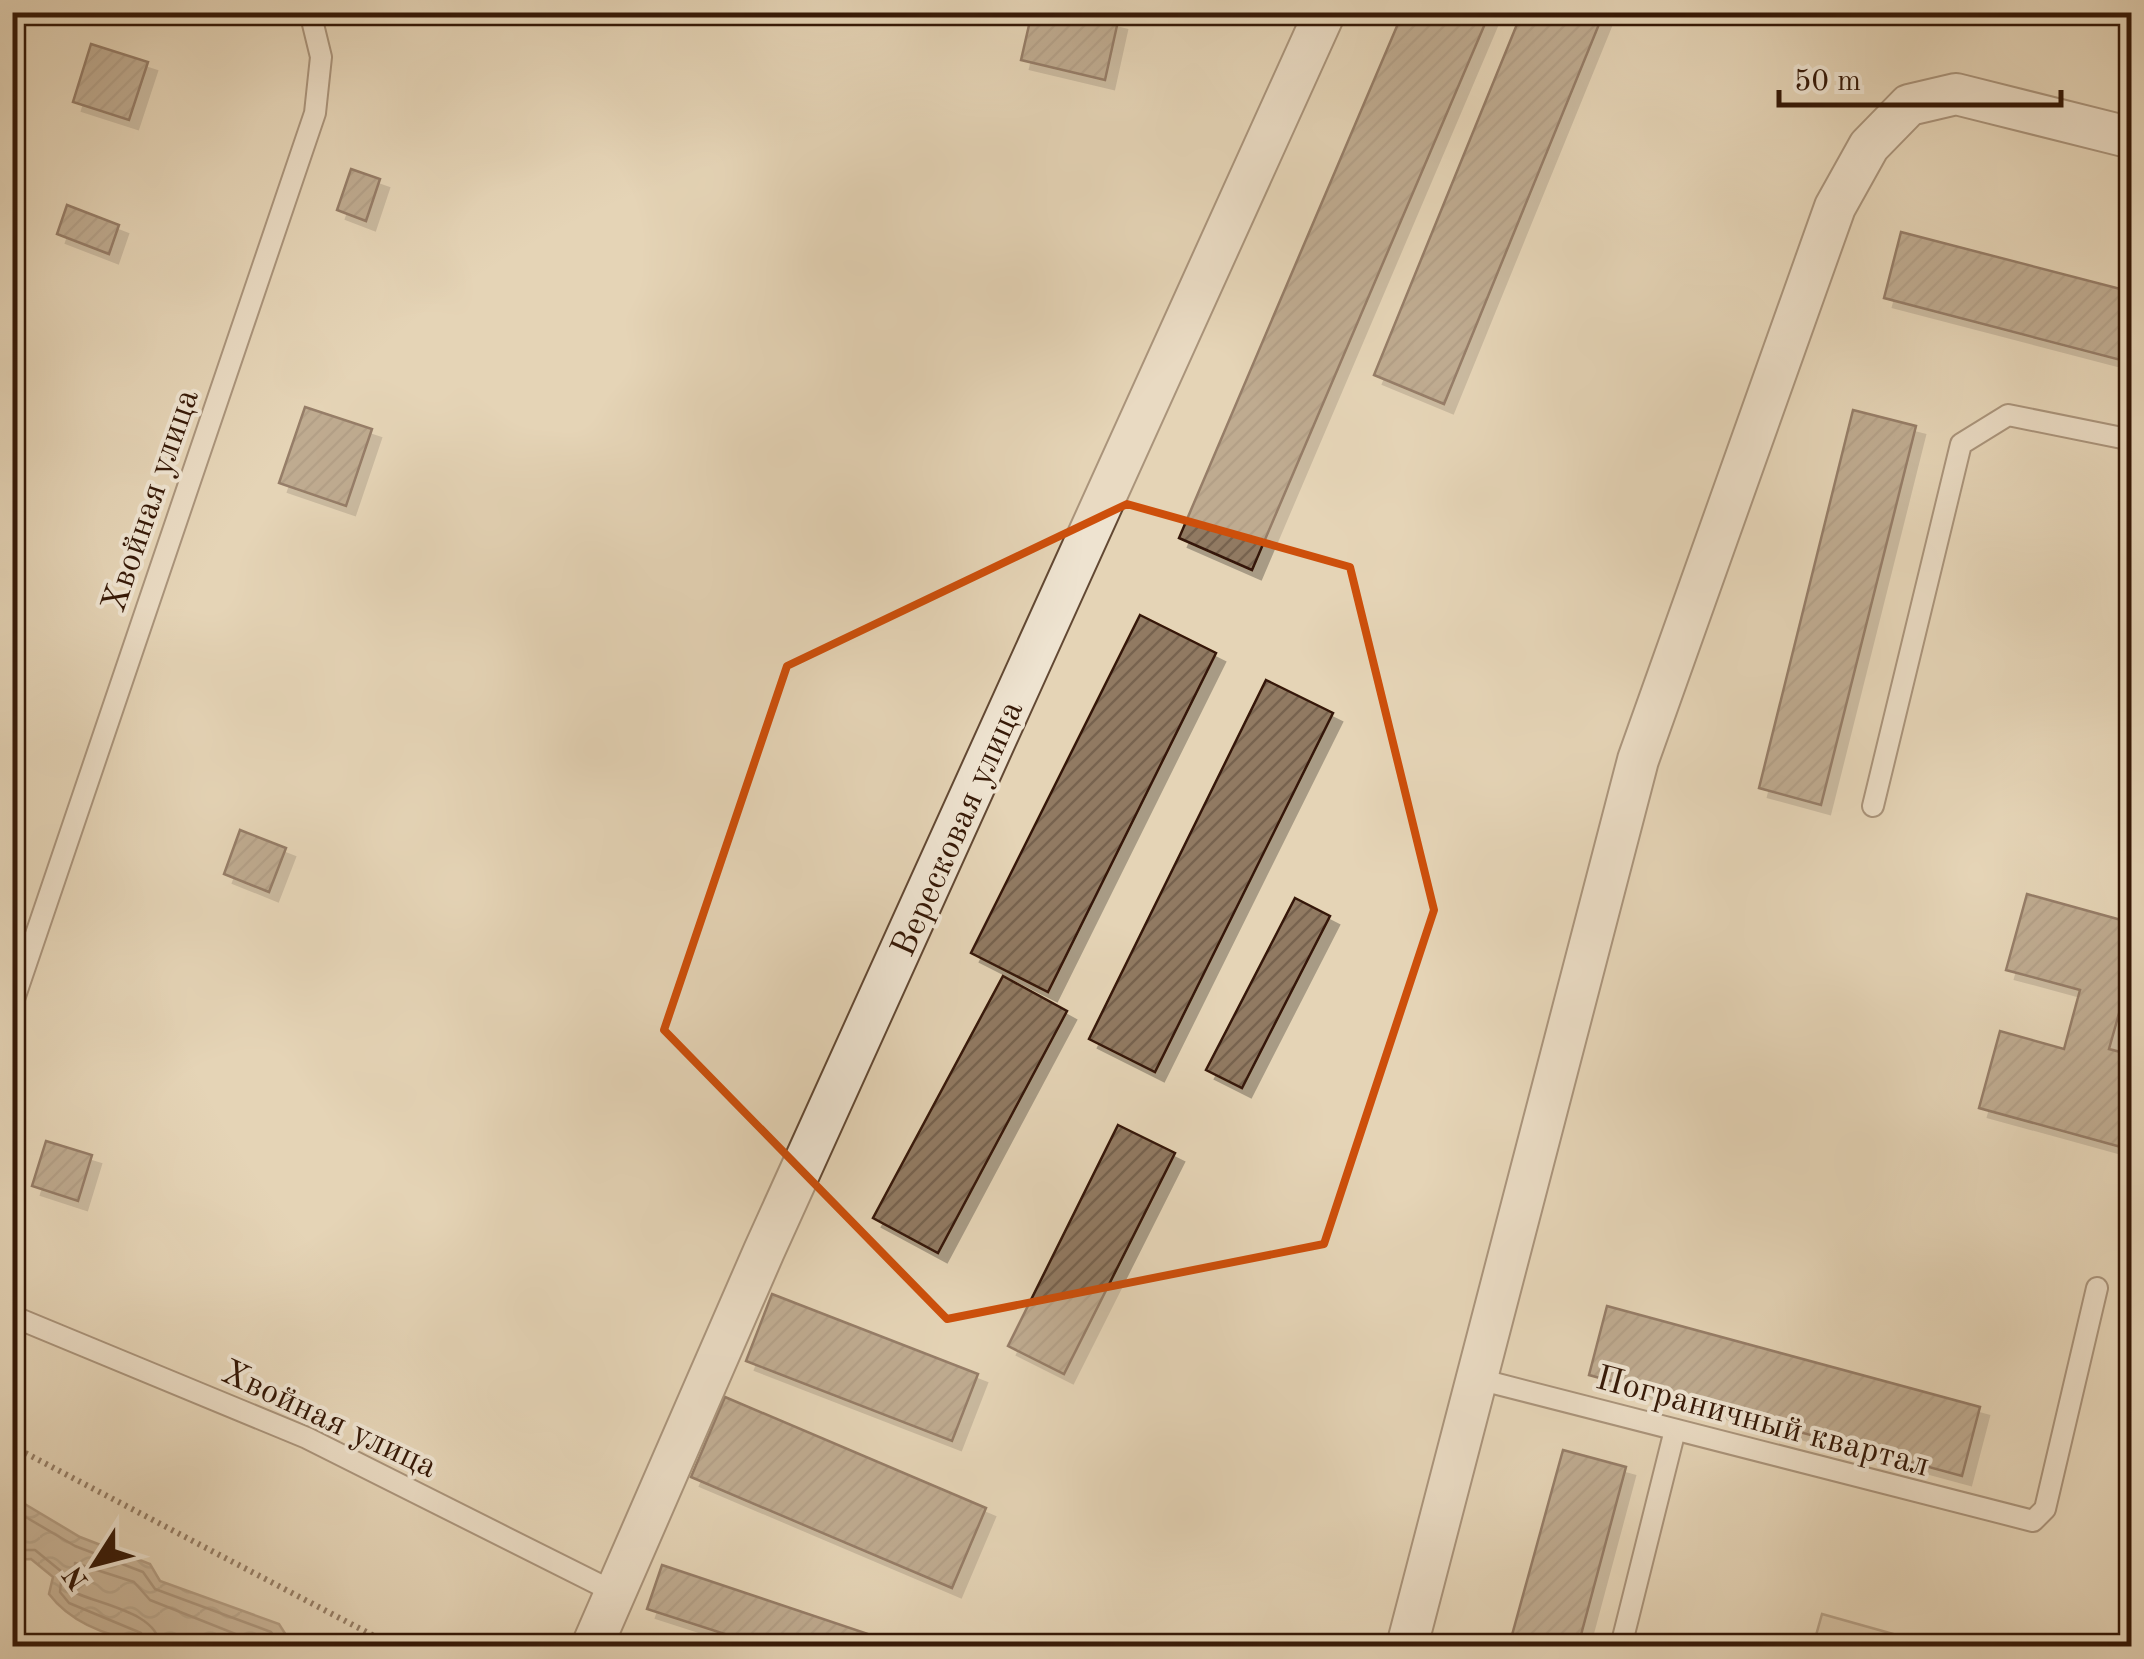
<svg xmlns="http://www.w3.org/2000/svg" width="2144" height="1659" font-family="'Old Standard TT',serif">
<defs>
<pattern id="water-waves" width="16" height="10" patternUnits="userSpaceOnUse" patternTransform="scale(2.5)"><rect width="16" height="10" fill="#aa947a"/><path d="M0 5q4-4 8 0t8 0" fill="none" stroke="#8b7862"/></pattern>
<pattern id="building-hatch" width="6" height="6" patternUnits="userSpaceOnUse" patternTransform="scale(2.5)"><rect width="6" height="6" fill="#917a62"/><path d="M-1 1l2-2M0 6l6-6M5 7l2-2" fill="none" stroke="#77634f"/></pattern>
<filter id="shadow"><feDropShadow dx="9" dy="9" stdDeviation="0" flood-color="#0004"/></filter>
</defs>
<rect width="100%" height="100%" fill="#e5d4b6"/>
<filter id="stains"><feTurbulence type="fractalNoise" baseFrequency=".002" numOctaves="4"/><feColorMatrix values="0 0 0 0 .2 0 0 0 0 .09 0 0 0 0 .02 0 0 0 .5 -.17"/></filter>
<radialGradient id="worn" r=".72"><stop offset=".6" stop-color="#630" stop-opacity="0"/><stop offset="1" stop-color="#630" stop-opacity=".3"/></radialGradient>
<polygon fill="#c7b498" stroke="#7e6650" stroke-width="2.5" points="1822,1614 1936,1646 1813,1646"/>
<path fill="url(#water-waves)" stroke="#7c634c" stroke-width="2.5" d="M13,1497L80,1537L150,1564L160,1581L279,1624L293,1646C220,1647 98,1659 49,1594L53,1577L31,1559L13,1560Z"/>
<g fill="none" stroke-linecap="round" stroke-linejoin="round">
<g stroke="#705640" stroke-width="2.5">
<polyline points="12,1509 75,1546 143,1572 155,1589 271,1632 281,1646"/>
<polyline points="12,1550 35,1550 62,1572 60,1592 69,1603 141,1633 147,1646"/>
<path d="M160,1646C158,1613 102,1605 76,1593L75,1563L134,1582L150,1600L266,1646"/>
</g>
</g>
<g fill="url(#building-hatch)" stroke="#361907" stroke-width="2.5" filter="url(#shadow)">
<polygon points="1032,12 1082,12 1118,21 1105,80 1021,60"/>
<polygon points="1403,12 1490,12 1252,570 1179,538"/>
<polygon points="1522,12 1604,12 1444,404 1374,375"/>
<polygon points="91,44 148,62 129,120 73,102"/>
<polygon points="351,169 380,179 366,221 337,210"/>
<polygon points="67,205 119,225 109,254 57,234"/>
<polygon points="1901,232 2132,292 2132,363 1884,298"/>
<polygon points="305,407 372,429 346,506 279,483"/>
<polygon points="1853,410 1916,426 1821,805 1759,788"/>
<polygon points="1140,615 1216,653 1048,992 971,953"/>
<polygon points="1266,680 1333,713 1155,1072 1089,1039"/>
<polygon points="240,830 286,848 269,892 224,874"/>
<polygon points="2027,894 2132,923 2132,994 2125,992 2109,1049 2132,1055 2132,1150 1979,1108 2000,1031 2064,1049 2080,990 2006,970"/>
<polygon points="1295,898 1330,916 1242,1088 1206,1070"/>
<polygon points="1003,976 1067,1011 938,1253 873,1218"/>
<polygon points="1118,1125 1175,1153 1064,1374 1008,1346"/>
<polygon points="46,1141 92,1155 78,1201 32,1186"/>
<polygon points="772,1294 978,1374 952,1441 746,1361"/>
<polygon points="1607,1306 1980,1407 1962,1476 1589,1375"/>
<polygon points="725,1397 986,1508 952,1588 691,1477"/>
<polygon points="1563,1450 1626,1467 1578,1646 1509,1646"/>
<polygon points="662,1565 868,1634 864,1646 762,1646 647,1609"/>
</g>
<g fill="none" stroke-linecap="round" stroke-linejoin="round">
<g stroke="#624833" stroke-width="24">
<g id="lane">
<polyline points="1873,806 1961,444 2008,415 2132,440"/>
<polyline points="12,1005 315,113 321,57 310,12"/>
<polyline points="12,1316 307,1438 614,1592"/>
<polyline points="1478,1379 2033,1521 2045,1509 2097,1288"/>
<polyline points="1621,1646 1675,1430"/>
</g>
</g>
<g stroke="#624833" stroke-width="44">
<g id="street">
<polyline points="592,1646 764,1251 1325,12"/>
<polyline points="1407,1646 1638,760 1835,207 1869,146 1909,105 1956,94 2132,138"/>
</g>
</g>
<polyline stroke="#361907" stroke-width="6" stroke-dasharray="2.5 5" stroke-linecap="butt" points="12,1446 393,1646"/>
<use href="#lane" stroke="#eee3d0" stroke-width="20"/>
<use href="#street" stroke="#eee3d0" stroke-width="40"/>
</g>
<path d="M0 0H2144V1659H0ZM1127,504L1350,567L1434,910L1324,1244L947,1319L664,1030L787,666Z" fill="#e5d4b6" fill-opacity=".55" fill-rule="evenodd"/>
<path fill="none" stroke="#cd4f0b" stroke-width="8" stroke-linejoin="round" d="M1127,504L1350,567L1434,910L1324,1244L947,1319L664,1030L787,666Z"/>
<g text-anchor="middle" stroke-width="8" stroke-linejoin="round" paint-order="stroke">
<g font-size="35" fill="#361907" stroke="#eee3d0">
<text transform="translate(149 500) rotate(-71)" y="12">Хвойная улица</text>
<text transform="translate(956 828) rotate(-66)" y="12">Вересковая улица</text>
<text transform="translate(330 1418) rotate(25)" y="12">Хвойная улица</text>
<text transform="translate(1763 1420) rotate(15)" y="12">Пограничный квартал</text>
</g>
</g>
<rect width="2144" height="1659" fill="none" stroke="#e5d4b6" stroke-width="50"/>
<rect x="15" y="15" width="2114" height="1629" fill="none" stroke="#361907" stroke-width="5"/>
<rect x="25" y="25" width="2094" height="1609" fill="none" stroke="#361907" stroke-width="2.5"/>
<g transform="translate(95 1564) rotate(234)" stroke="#eee3d0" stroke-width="8" paint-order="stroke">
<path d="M0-8L18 38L0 25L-18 38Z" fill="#361907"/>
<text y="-15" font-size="28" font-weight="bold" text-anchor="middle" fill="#361907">N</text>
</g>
<path d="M1779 90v15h282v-15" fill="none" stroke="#361907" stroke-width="5"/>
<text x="1794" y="90" font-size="30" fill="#361907" stroke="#eee3d0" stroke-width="8" paint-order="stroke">50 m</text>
<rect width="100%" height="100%" filter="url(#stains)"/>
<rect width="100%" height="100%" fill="url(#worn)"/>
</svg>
